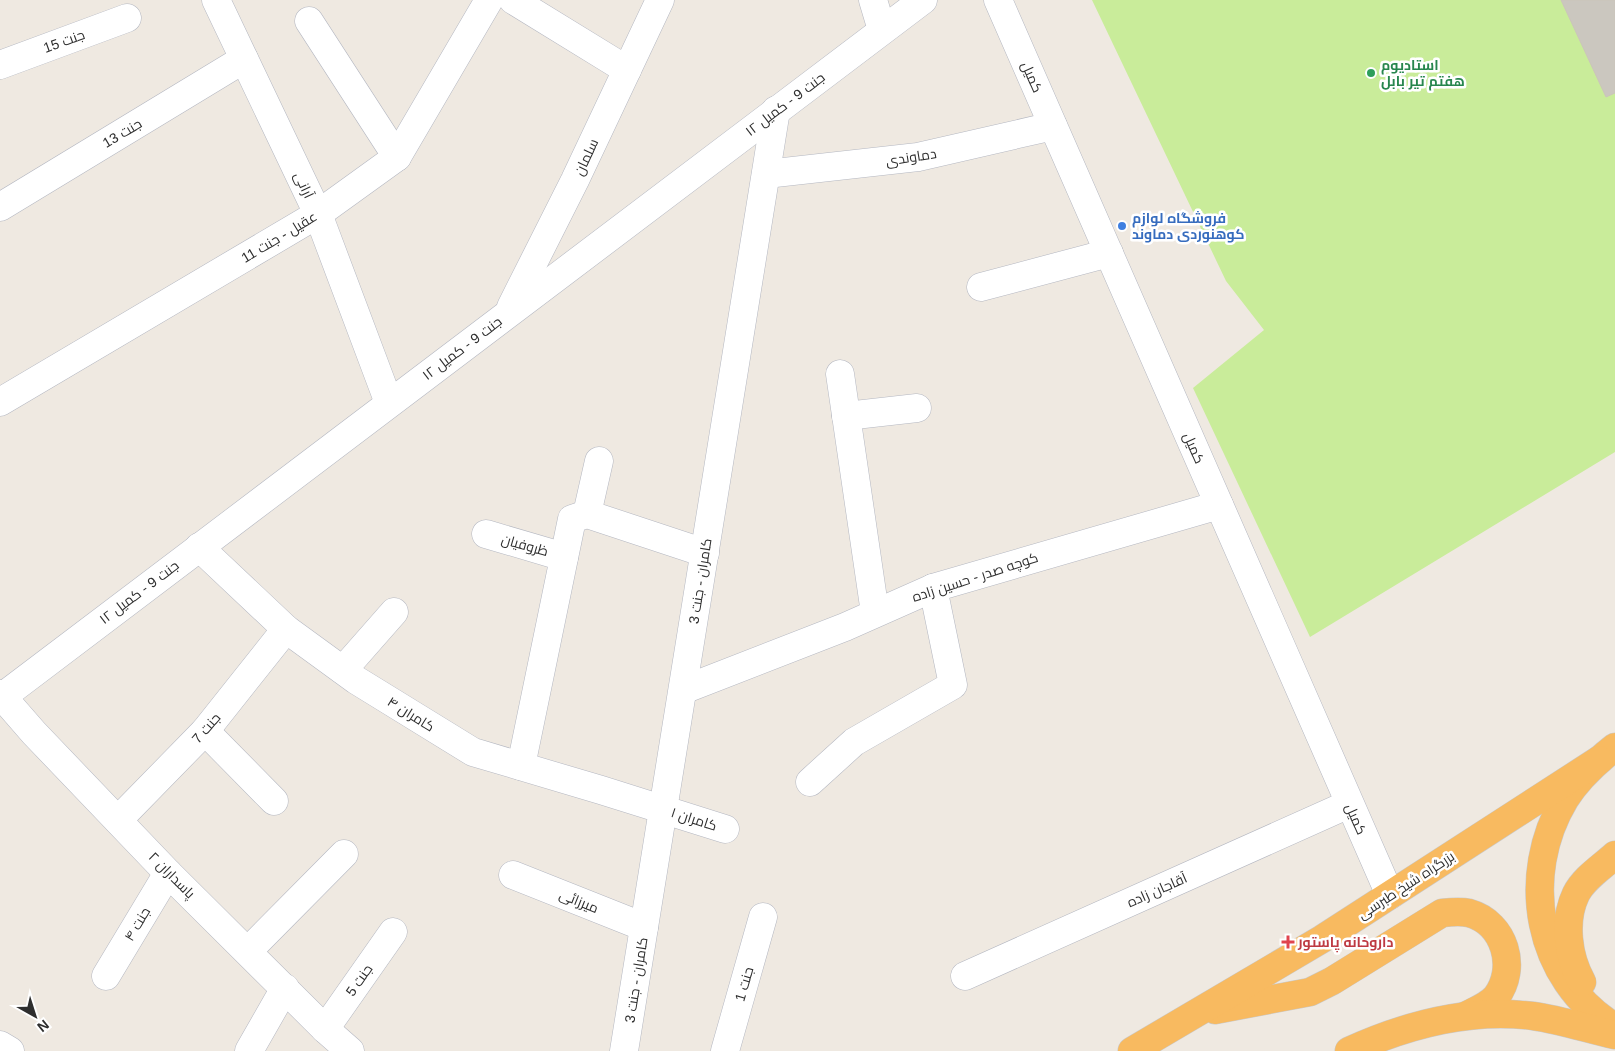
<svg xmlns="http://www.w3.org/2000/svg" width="1615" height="1051" font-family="Arial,Cairo,sans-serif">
<rect width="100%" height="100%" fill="#efe9e1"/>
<polygon fill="#c9ec9a" points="1092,0 1615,0 1615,452 1310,637 1193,388 1264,330 1226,281"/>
<polygon fill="#cbc7bf" stroke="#cbc5ba" points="1561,0 1615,0 1615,93 1606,97"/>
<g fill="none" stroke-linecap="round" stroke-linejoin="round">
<g stroke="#b4b7c1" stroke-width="29">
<g id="minor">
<polyline points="216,0 318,214 389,403"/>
<polyline points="513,0 627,70"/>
<polyline points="873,0 882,30"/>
<polyline points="998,0 1390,895"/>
<polyline points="309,21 397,157"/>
<polyline points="0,65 127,18"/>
<polyline points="766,174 918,157 1053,126"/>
<polyline points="0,207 244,59"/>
<polyline points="981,287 1109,253"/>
<polyline points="511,307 575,180 660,0"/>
<polyline points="840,374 875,613"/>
<polyline points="0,402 318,214 397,157 489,0"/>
<polyline points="846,416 917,408"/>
<polyline points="587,514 599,461"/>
<polyline points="486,534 564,557"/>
<polyline points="199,547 286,629 356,680 473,752 601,790 725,829"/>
<polyline points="343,670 394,612"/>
<polyline points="683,690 845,627 933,588 1219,505"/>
<polyline points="0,694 34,733 168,873 325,1029 350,1051"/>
<polyline points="2,697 923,0"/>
<polyline points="205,731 274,801"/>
<polyline points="521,766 572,519 587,514 705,553"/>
<polyline points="810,782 854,742 953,685 933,588"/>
<polyline points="118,820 205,731 286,629"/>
<polyline points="513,875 644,927"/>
<polyline points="248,951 344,854"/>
<polyline points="106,976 168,873"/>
<polyline points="965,976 1349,804"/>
<polyline points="325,1029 393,932"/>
<polyline points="249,1051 285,988"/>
<polyline points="624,1051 776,110"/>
<polyline points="725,1051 763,917"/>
</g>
</g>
<g stroke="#b4b7c1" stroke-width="29">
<polyline id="secondary" points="0,1045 10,1051"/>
</g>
<g stroke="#c9c9c9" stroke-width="29">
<g id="trunk">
<path d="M1615,747C1596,762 1578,778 1565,799C1519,875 1536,980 1615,1027"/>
<path d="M1582,982C1568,957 1563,921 1576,894C1584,878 1602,867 1615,855"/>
<path d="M1215,1010L1310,992L1332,981L1442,913C1451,912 1460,911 1469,913C1505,923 1518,968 1496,997C1488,1006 1477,1010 1467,1015"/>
<polyline points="1132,1051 1322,939 1599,760"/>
<path d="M1349,1051C1406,1025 1470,1008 1533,1016C1561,1020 1588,1029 1615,1035"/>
</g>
</g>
<use href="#minor" stroke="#fff" stroke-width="28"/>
<use href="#secondary" stroke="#fff" stroke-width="28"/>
<use href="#trunk" stroke="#f8ba60" stroke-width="28"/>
</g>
<circle fill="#2e9e5b" stroke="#fff" stroke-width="2" cx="1371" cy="73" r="5"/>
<circle fill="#3f7fe0" stroke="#fff" stroke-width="2" cx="1122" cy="226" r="5"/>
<path fill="#e0444e" stroke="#fff" stroke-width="2" d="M1285.5 934.5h5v5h5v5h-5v5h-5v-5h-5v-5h5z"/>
<g text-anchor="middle" stroke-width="5" stroke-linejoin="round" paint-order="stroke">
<g font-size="14" fill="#2e2e2e" stroke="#fff">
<text transform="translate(64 41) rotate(-20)" y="5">جنت 15</text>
<text transform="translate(1032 77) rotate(66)" y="5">کمیل</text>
<text transform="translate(785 104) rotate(-37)" y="5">جنت 9 - کمیل ۱۲</text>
<text transform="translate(122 133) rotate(-31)" y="5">جنت 13</text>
<text transform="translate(586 157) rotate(-65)" y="5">سلمان</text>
<text transform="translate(911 157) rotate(-9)" y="5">دماوندی</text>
<text transform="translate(304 185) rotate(65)" y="5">آرانی</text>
<text transform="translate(279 237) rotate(-31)" y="5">عقیل - جنت 11</text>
<text transform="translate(462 348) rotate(-37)" y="5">جنت 9 - کمیل ۱۲</text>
<text transform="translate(1194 448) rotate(66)" y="5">کمیل</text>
<text transform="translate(525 545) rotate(16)" y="5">ظروفیان</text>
<text transform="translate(975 577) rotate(-18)" y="5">کوچه صدر - حسین زاده</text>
<text transform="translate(700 581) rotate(-81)" y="5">کامران - جنت 3</text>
<text transform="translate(139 592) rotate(-37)" y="5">جنت 9 - کمیل ۱۲</text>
<text transform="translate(411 714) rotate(32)" y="5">کامران ۴</text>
<text transform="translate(206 728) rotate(-49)" y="5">جنت 7</text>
<text transform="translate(694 819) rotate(18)" y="5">کامران ۱</text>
<text transform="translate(1356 819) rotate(66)" y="5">کمیل</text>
<text transform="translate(172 875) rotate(45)" y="5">پاسداران ۲</text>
<text transform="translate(1406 885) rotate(-33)" y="5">بزرگراه شیخ طبرسی</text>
<text transform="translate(1157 890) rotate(-24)" y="5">آقاجان زاده</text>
<text transform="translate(579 901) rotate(22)" y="5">میرزائی</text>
<text transform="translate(137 924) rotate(-59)" y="5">جنت ۴</text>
<text transform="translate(359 980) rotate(-55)" y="5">جنت 5</text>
<text transform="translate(636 980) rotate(-81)" y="5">کامران - جنت 3</text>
<text transform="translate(744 984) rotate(-74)" y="5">جنت 1</text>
</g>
<g font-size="14" font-weight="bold" fill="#27864d" stroke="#fff" text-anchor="start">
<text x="1381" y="70">استادیوم<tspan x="1381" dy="16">هفتم تیر بابل</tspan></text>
</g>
<g font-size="14" font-weight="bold" fill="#366cbe" stroke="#fff" text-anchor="start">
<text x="1132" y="223">فروشگاه لوازم<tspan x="1132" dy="16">کوهنوردی دماوند</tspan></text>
</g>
<g font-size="14" font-weight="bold" fill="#be3a42" stroke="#fff" text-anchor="start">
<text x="1298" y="947">داروخانه پاستور</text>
</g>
</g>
<g transform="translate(35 1016) rotate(141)" stroke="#ffffff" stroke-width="4" paint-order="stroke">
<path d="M0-4L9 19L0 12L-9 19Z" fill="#2e2e2e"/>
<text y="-8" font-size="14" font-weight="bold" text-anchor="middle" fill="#2e2e2e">N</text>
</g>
</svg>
